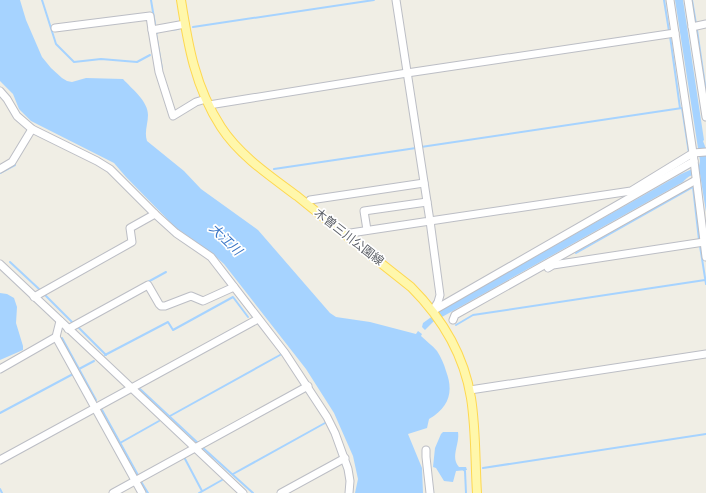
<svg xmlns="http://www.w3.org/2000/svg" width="706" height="493" font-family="'PT Sans','Noto Sans JP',sans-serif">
<rect width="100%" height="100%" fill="#f0eee5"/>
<g fill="#a6d3ff">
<path d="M0,0H20L26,20L42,57L51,68L62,78L67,81L72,82L86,78L123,79C132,89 148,101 148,115C148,124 144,132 147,141L184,171L201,189L258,230L330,313L336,317L370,322L416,334L418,331L422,334L421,336C426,341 432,345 437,351C441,357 444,364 446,371C454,392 449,407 429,419L427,428L408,434L422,468L423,493H355L358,479L353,456L334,413L306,369L224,264L214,255L175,227L126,177L114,163L31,121L19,109L13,94L0,81Z"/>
<path d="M675,0H683L704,140L703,141L706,149V212L700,174C693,174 688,176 683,182L433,322L425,330L422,327L423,323L441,310L681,174L699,166L700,161Z"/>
<polygon points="0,293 7,294 14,298 17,307 16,323 23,346 23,350 0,360"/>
<path d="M443,432H458C460,444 450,457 459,467H466L467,470L456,471L453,482L444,481L436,468L433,467L435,448L441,434Z"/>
</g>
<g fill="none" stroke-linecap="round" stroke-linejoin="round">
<g stroke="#a6d3ff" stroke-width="2">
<polyline points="42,0 56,44 74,62 101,59 137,62 150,55"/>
<polyline points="151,0 155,24"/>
<polyline points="664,0 669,31"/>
<polyline points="692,0 696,24"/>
<polyline points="193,27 374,0"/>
<polyline points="170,30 178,29"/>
<polyline points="697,30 706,92"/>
<polyline points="158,32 156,34 162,69"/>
<polyline points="670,36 680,108"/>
<polyline points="421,147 682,108 689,153"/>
<polyline points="274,169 416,148"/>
<polyline points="0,173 15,165"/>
<polyline points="700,246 706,284"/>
<polyline points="576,253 693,187 699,240"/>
<polyline points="10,262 39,289"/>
<polyline points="146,283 166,272"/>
<polyline points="44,294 73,323"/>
<polyline points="456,325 473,315 705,280"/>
<polyline points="77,326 106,355"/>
<polyline points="62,338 96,400"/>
<polyline points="105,355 168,322 173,330 233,297 248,317"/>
<polyline points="79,369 94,361"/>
<polyline points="140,389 199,444"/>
<polyline points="102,410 139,477"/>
<polyline points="0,413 73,374"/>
<polyline points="170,416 280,355"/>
<polyline points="120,443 159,421"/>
<polyline points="202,447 253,493"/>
<polyline points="184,457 202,491"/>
<polyline points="483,468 706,434"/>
<polyline points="463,469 465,471 466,493"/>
<polyline points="233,474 325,423"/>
<polyline points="140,480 148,493"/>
<polyline points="0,489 2,493"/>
<polyline points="199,493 222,480"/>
</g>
<g stroke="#bcbec5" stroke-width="9">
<g id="minor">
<polyline points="688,0 706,117"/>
<polyline points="692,27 706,24"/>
<polyline points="55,28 150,16 152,30 185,24"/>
<polyline points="152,30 159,72 173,116 196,102 206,99"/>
<polyline points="0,91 7,99 17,116 32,129 97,161 110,169 155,214 176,233 211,257 285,353 327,417 335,433 348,469 350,481 349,493"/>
<polyline points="209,105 407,73 675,33"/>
<polyline points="706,152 693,153 706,257"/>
<polyline points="0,169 12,162 32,129"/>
<polyline points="307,204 310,200 424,183"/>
<polyline points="367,230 364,211 427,202"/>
<polyline points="344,234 430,221 396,0"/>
<polyline points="0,264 243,493"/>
<polyline points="548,268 553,265 704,242"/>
<polyline points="34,297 132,242 130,228 155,214"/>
<polyline points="436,309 694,161"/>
<polyline points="433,310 438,302 440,295 430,221 631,191 693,153 670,0"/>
<polyline points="453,320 455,315 696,180"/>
<polyline points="60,321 56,337 142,493"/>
<polyline points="68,329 148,285 159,304 161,306 165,306 191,296 203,301 234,287"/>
<polyline points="0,369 56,337"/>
<polyline points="470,390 706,354"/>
<polyline points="426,450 426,457 430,493"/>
<polyline points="0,460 258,319"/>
<polyline points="113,493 308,386"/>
<polyline points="281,493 345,458"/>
</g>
</g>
<g stroke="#fed850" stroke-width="10">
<path id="major" d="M181,0C188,45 195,87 221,127C239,155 270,176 297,196C335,227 373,257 411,287C442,318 464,355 471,398C476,429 475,462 477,493"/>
</g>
<use href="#minor" stroke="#fff" stroke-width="7"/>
<use href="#major" stroke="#fff7ab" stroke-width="8"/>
</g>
<g text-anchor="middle" stroke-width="3.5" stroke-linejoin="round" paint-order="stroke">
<g font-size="12" fill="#5c6067" stroke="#fff">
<text transform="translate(349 237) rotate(38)" y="4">木曽三川公園線</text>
</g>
<g font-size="13" font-style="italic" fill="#3a75c5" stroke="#fff">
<text transform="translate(226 239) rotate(44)" y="5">大江川</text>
</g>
</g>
</svg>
